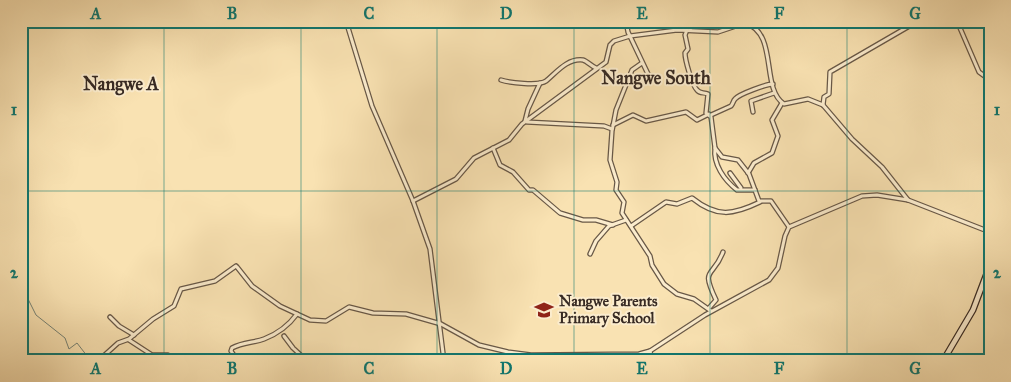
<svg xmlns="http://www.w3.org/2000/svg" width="1011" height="382" font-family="'IM FELL Great Primer',serif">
<rect width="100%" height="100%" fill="#f9e2b2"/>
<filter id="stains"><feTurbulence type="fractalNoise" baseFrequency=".004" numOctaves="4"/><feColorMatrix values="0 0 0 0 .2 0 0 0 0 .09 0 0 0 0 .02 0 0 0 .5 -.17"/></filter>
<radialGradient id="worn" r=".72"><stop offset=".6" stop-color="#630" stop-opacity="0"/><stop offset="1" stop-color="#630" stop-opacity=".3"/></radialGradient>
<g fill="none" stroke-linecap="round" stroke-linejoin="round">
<polyline stroke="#758276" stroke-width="1" points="21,293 24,298 28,299 36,315 65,338 69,349 77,343 91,361"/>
<g stroke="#685847" stroke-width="5.5">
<g id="minor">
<polyline points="346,21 372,106 413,201 430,249 444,361"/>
<polyline points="626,21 628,32 648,74"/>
<polyline points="957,21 979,72 990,80"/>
<path d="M687,30L685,35L688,49L685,53C685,60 692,85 697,90C700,94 704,92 708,94L706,113L711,117L715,148L722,157L738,160L749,174L759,201H771L789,227"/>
<polyline points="690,30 693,21"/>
<polyline points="642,63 632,70 616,110 612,131 610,160 617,182 616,190 624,202 622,213 650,256 652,265 664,284 677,294 694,299 711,311"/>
<path d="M501,80C510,83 539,86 546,81C556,73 567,58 583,60C587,61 591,66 596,68"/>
<polyline points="823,105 824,97 829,94 830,72 918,21"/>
<polyline points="753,112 751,101 774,93"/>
<path d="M711,115L731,106C733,104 733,101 735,99C739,94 767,84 773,84"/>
<polyline points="525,121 528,109 540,83"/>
<polyline points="527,122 604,126 612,129"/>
<polyline points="613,125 633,115 646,121 686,112 697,120 709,114"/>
<polyline points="493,148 500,165 513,172 529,190 533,190 560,213 583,220 596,220 613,225"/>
<path d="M715,148C713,164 724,180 737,190H755"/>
<polyline points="730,173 741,188"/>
<polyline points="748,173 754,163 772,153 778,136 772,120 782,103"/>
<path d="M413,201L456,179L474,158L509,140L522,124L606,62L610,45L614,41L630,36L677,30L718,32L745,23C779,33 760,88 784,104L808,99L823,105L852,139L882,167L908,200"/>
<path d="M631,226L666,202L677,204L692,198C717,218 733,215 760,202"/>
<polyline points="590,254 596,241 609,226 626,220"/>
<polyline points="237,267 252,286 280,306 310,320 326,321 349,307 373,313 406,314 441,324 479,345 508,352 531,355 639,354 650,351 705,315 769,280 778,268 785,236 789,227 862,196 877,195 908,200 990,232"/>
<path d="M709,308L716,300C700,266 713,279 723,252"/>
<polyline points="110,317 119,326 134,335"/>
<polyline points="284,336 293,348 307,361"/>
<polyline points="129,340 152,355 168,355 175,361"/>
<polyline points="650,351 652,361"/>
<polyline points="98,361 118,343 129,339 153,319 174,306 181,289 215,281 236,266"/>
<path d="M238,361L231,351L232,348C243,342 253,343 264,339C277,334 289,325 297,314"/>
</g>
</g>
<g stroke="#372a23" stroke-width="7">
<polyline id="secondary" points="943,361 973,310 990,265"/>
</g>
<use href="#minor" stroke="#fbeccd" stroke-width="3"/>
<use href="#secondary" stroke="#fbeccd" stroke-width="4.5"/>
</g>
<path fill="none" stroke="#0f766e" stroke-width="1" stroke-opacity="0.55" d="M164,21V361M301,21V361M437,21V361M574,21V361M710,21V361M847,21V361M21,191H990"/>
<defs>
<g id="school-bare" transform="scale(1.5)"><path d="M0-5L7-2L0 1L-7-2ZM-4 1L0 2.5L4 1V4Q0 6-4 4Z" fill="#8f2418" stroke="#fbeccd" stroke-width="2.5" paint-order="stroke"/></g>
</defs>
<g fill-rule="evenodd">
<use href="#school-bare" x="544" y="310"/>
</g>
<g text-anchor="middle" stroke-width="4" stroke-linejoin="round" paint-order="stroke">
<g font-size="15" font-weight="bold" fill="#372a23" stroke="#fbeccd" text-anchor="start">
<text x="559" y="306">Nangwe Parents<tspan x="559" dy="17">Primary School</tspan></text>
</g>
<g font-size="18" font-weight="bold" fill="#372a23" stroke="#fbeccd">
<text x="656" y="84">Nangwe South</text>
<text x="121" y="90">Nangwe A</text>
</g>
</g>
<rect width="1011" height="382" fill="none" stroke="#f9e2b2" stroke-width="55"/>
<rect x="28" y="28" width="956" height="326" fill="none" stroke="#0f766e" stroke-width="2"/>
<g font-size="16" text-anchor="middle" font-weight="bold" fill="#0f766e">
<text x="96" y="19">A</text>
<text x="232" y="19">B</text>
<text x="369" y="19">C</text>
<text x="506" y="19">D</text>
<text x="642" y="19">E</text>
<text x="779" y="19">F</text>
<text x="915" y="19">G</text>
<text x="14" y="115">1</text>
<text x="997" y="115">1</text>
<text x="14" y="278">2</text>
<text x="997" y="278">2</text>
<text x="96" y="374">A</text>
<text x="232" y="374">B</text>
<text x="369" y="374">C</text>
<text x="506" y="374">D</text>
<text x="642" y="374">E</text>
<text x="779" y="374">F</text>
<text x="915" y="374">G</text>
</g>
<rect width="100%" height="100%" filter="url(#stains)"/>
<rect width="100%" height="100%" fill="url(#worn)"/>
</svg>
